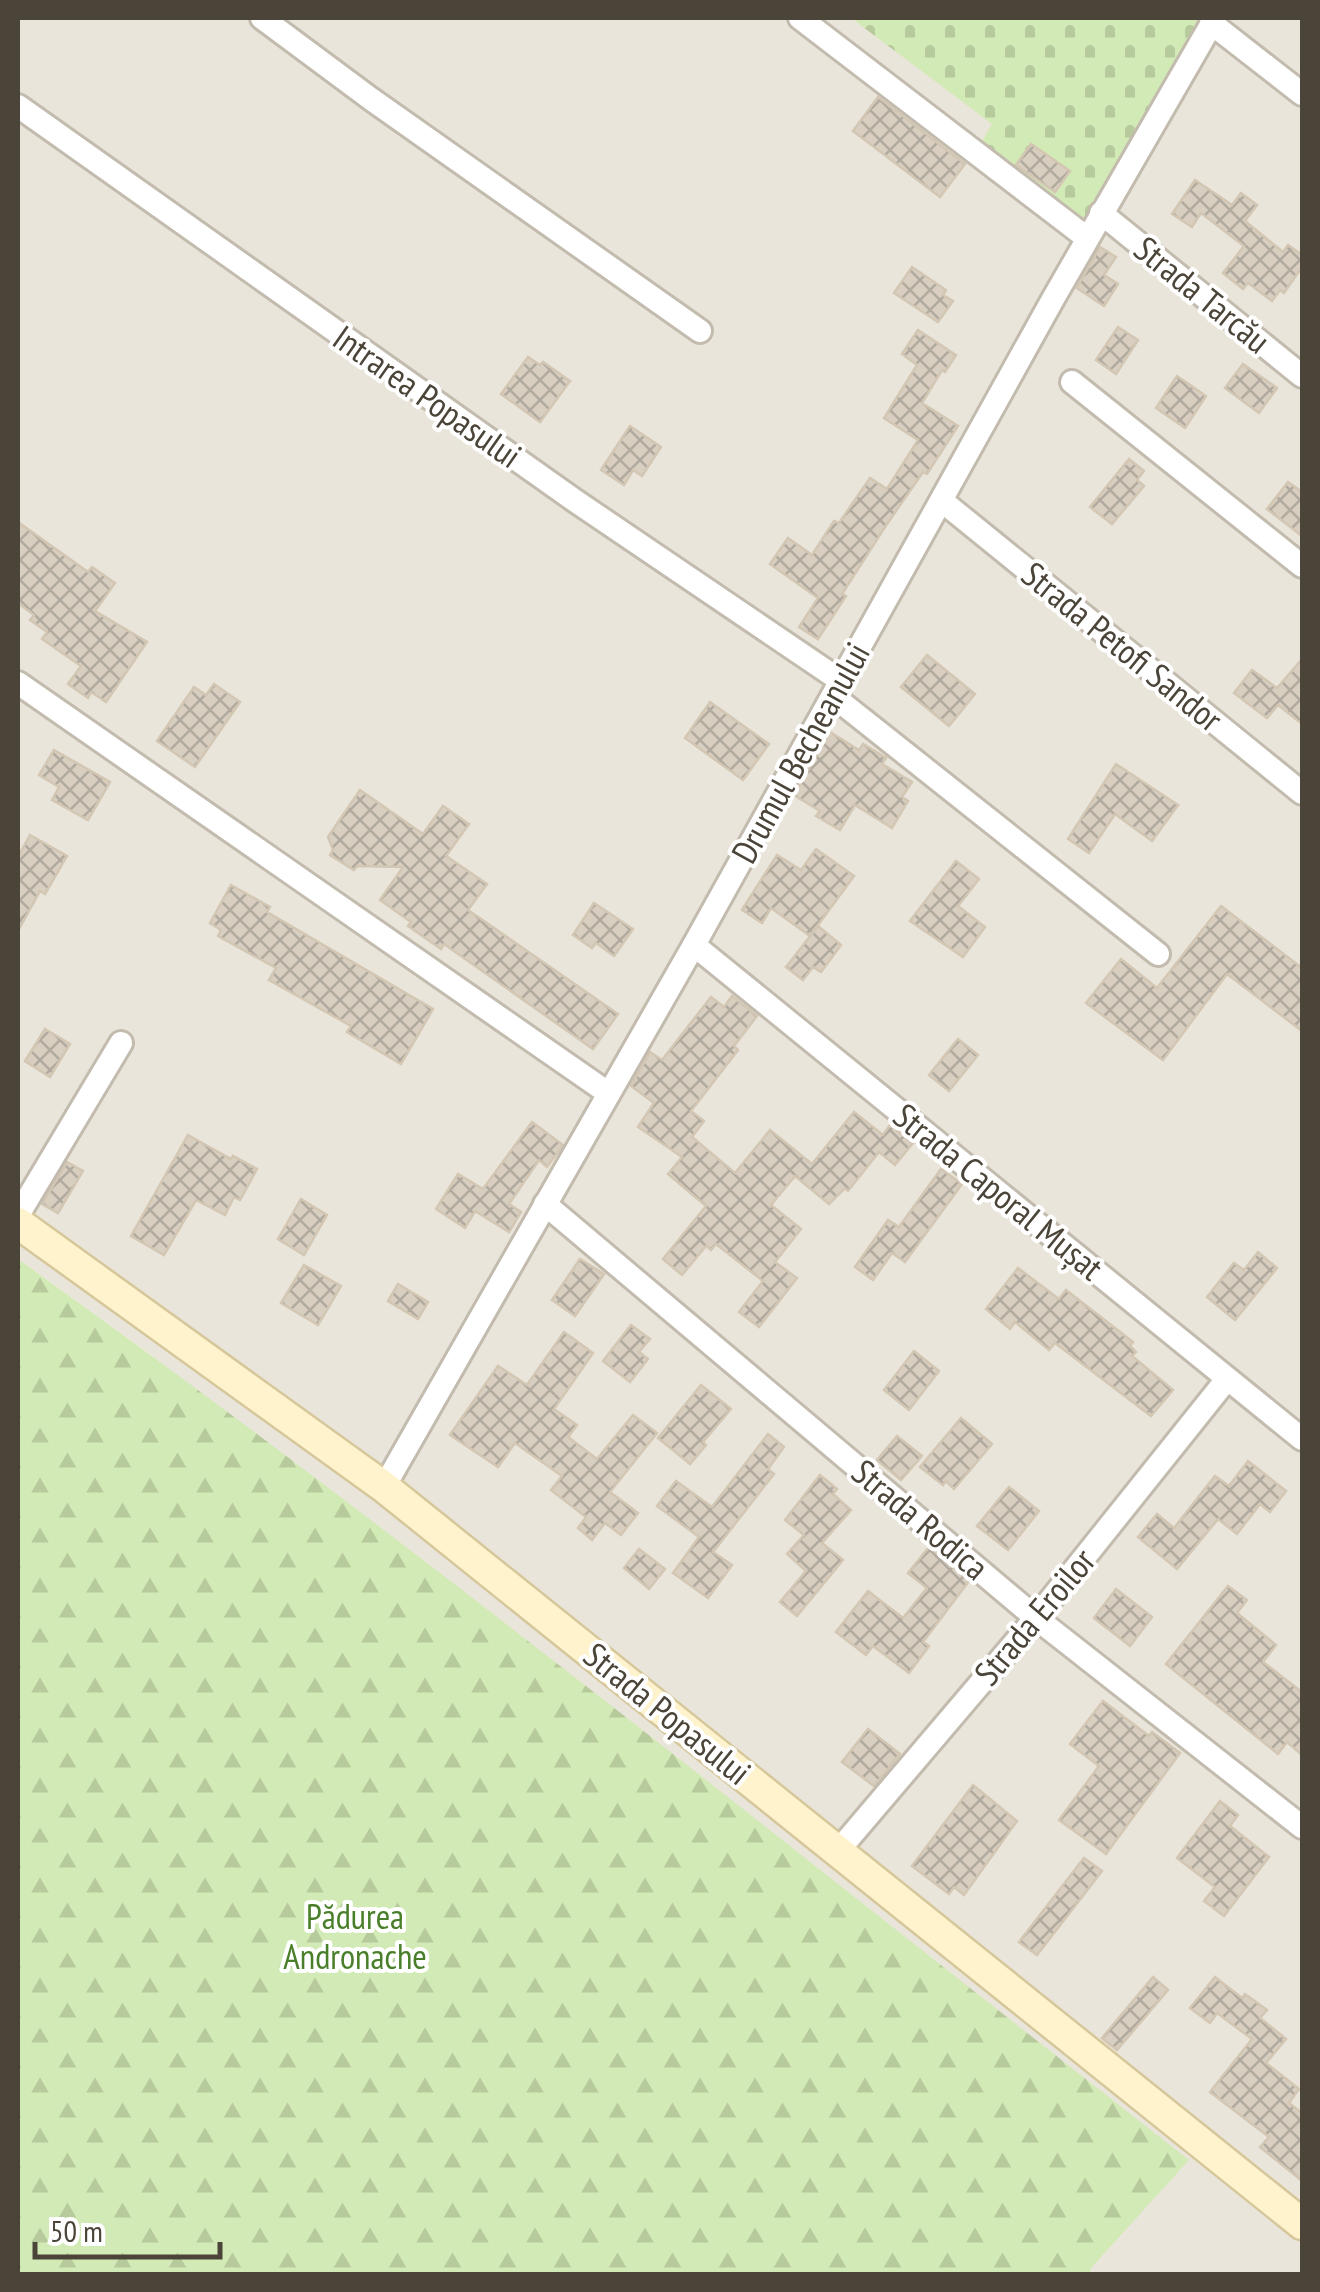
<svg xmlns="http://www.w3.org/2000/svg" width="1320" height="2292" font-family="'PT Sans Narrow',sans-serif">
<defs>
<pattern id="forest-firs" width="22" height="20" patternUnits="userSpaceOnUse" patternTransform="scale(2.5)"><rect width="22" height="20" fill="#d2eab5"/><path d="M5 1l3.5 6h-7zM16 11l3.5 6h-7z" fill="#b6ca9c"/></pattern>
<pattern id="cemetery-stones" width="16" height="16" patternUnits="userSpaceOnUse" patternTransform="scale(2.5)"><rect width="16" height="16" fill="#d2eab5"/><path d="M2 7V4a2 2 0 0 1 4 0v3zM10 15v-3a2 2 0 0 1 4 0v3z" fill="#b6ca9c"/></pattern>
<pattern id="building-cross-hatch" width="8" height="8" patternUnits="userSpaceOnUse" patternTransform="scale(2.5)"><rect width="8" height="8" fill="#d8cfc1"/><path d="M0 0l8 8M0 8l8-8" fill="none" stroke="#b1aa9e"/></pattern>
</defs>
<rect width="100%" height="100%" fill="#f6f3ec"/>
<polygon fill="#eae5da" points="18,18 1302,18 1302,2274 1090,2274 1091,2268 151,1355 18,1259"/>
<path fill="url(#forest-firs)" d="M18,1259C418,1545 801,1857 1189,2160L1091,2268L1090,2274H18Z"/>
<polygon fill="url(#cemetery-stones)" points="851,18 1202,18 1085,235 977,150 992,124"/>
<g fill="url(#building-cross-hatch)" stroke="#d3c7b4" stroke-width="2.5">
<polygon points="878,97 965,164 940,197 853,131"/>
<polygon points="1031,144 1070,171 1055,192 1016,165"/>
<polygon points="1195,180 1232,205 1241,193 1257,205 1245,221 1283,252 1288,245 1302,255 1302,267 1284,293 1280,290 1272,301 1248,283 1243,289 1223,273 1244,246 1201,213 1192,227 1172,214"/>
<polygon points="1100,247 1116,257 1104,275 1118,284 1104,306 1077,288"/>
<polygon points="912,267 946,290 943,295 953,301 938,322 894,293"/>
<polygon points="1118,327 1138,340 1116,374 1096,360"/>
<polygon points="918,330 956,355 945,372 942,370 922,403 958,426 927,474 923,472 885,527 842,594 846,596 818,639 799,627 818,598 770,564 788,538 812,555 834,521 839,523 870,478 887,489 918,440 884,418 917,365 902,354"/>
<polygon points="528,357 540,365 543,362 570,381 540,422 501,394"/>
<polygon points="1243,364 1277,388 1259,413 1225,388"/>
<polygon points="1177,376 1206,396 1185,428 1156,408"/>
<polygon points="630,426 661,447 642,476 633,470 624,485 601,470"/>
<polygon points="1129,459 1144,471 1137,480 1144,486 1112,524 1090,507"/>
<polygon points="1288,482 1302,492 1302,536 1267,509"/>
<polygon points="18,522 88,572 92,567 115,583 95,611 147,642 106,702 91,692 88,698 68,684 81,666 42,639 47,632 30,620 34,615 18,603"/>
<polygon points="927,655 975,694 949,726 901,687"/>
<polygon points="1302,659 1302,724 1278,705 1267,718 1234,693 1252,670 1277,688"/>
<polygon points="214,684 240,702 195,767 157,741 194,687 206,695"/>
<polygon points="710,702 769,744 743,780 685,738"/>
<polygon points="830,732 859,750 863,744 886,758 882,764 912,782 902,797 908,801 892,828 855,805 840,830 816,816 820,811 794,795"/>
<polygon points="54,750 110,782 88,820 52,800 59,787 39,775"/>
<polygon points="1116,764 1178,805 1152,841 1115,814 1089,853 1068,839"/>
<polygon points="360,790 423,834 443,806 469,824 446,856 487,884 468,910 618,1014 593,1049 444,944 441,949 408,926 411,922 380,900 403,867 357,866 354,870 330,855 333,850 328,837"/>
<polygon points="30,835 67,856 45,894 40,891 18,931 18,857"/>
<polygon points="816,849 854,876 810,936 771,908 762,923 742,910 777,855 801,870"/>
<polygon points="956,861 979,879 958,906 985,927 963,957 910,921"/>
<polygon points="231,885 270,907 267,912 433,1009 401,1064 347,1032 351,1026 269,980 276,968 218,936 221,930 210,923"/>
<polygon points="594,903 633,929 614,956 596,943 592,948 573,935"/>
<polygon points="1221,906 1302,968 1302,1031 1227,974 1163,1060 1086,1003 1121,959 1157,988"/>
<polygon points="818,926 841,945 821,972 813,967 803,980 786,967"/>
<polygon points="732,996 757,1016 734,1046 738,1050 691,1111 704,1121 692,1137 735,1173 770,1130 812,1164 854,1112 883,1135 890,1125 913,1143 895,1165 879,1152 848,1191 845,1188 829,1204 795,1176 771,1205 801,1229 775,1262 797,1278 759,1327 739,1312 763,1281 716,1244 711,1250 706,1246 682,1275 663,1259 706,1206 668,1174 682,1157 638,1127 654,1103 631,1086 650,1052 662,1060 711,997 724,1007"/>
<polygon points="45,1029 70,1044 50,1077 25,1061"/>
<polygon points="958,1039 978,1055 949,1091 929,1075"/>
<polygon points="532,1122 563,1145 547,1167 539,1160 509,1204 521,1212 509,1232 475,1211 465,1228 436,1209 458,1174 483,1189"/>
<polygon points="188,1135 231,1159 233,1156 257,1169 240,1200 234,1197 225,1215 196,1200 164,1255 131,1236"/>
<polygon points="67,1162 83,1171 58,1213 42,1204"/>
<polygon points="941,1169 962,1184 905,1262 892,1253 873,1280 855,1267 888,1220 899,1227"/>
<polygon points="301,1199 327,1215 304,1255 278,1239"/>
<polygon points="1258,1252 1277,1268 1235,1320 1207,1297 1234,1263 1244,1270"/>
<polygon points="580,1259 604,1274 575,1316 552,1300"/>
<polygon points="304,1265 341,1286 318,1325 281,1303"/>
<polygon points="1018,1268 1059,1299 1066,1290 1133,1342 1130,1346 1136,1352 1132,1356 1173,1390 1151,1416 1055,1343 1049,1350 1015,1322 1010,1329 986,1309"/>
<polygon points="398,1284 428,1302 418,1319 388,1301"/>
<polygon points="631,1325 650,1339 639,1352 648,1359 630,1382 603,1361"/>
<polygon points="564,1332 593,1353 554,1409 577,1425 568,1437 597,1459 633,1415 657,1433 610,1492 638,1513 621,1535 605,1523 592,1540 578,1528 586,1517 551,1490 562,1476 515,1443 498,1467 450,1435 498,1366 527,1385"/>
<polygon points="914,1351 939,1371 909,1410 884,1390"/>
<polygon points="701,1385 731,1409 703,1442 706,1445 690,1464 658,1438"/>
<polygon points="961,1418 992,1444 954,1489 946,1481 943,1485 920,1467"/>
<polygon points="768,1434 784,1447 768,1469 774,1474 713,1552 732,1565 708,1598 673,1573 699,1537 657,1506 676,1481 712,1507"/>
<polygon points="897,1436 922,1456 901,1480 877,1460"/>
<polygon points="1248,1461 1286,1491 1270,1512 1260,1504 1237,1534 1218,1519 1177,1569 1138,1537 1157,1514 1174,1528 1215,1476 1229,1486"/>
<polygon points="820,1475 837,1489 833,1494 851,1510 822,1543 843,1560 797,1616 780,1602 806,1571 787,1554 804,1535 785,1520"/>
<polygon points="1009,1487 1039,1511 1008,1550 977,1526"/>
<polygon points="929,1547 969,1581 923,1642 929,1646 909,1673 873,1646 866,1655 836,1632 868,1591 903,1618 927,1588 908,1573"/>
<polygon points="639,1549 665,1569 649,1589 624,1568"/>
<polygon points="1228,1586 1247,1600 1237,1613 1276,1645 1263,1662 1302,1692 1302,1755 1287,1742 1278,1754 1166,1664"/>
<polygon points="1116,1589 1152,1617 1130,1646 1094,1618"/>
<polygon points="1103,1701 1149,1736 1152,1732 1180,1753 1106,1854 1059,1820 1099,1766 1070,1744"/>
<polygon points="868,1729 900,1754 874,1786 842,1762"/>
<polygon points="973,1785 1017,1821 964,1895 954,1887 949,1894 912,1866"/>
<polygon points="1220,1801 1238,1815 1230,1826 1269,1857 1224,1916 1204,1901 1215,1887 1177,1858"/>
<polygon points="1084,1858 1102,1871 1037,1955 1019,1942"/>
<polygon points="1153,1977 1168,1990 1117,2050 1102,2038"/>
<polygon points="1215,1977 1242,1998 1245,1994 1267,2010 1260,2018 1286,2039 1266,2063 1299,2089 1289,2103 1302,2113 1302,2181 1260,2147 1269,2137 1210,2092 1252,2039 1217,2013 1210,2023 1190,2008"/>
</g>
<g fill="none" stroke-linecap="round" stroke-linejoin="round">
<g stroke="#c2bbae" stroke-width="28">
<g id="street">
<polyline points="262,18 371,99 700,331"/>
<polyline points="800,18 1087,238"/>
<polyline points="1211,23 1302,94"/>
<polyline points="18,106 574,500 841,681"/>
<polyline points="1101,213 1302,376"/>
<polyline points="1072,382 1302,566"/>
<polyline points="942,501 1302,793"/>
<polyline points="18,683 608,1093"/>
<polyline points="833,696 1158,954"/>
<polyline points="694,945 1302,1439"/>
<polyline points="545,1204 1036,1618 1302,1827"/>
<polyline points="18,1215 121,1043"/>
<polyline points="384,1487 694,945 1053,299 1215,18"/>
<polyline points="838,1851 1036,1618 1227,1379"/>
</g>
</g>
<g stroke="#d6c79b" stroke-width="35">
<polyline id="secondary" points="18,1223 384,1487 1302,2224"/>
</g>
<use href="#street" stroke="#fff" stroke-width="22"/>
<use href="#secondary" stroke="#fff3cd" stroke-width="30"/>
</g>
<g text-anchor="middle" stroke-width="8" stroke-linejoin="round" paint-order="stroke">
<g font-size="35" fill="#4b4439" stroke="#fff">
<text transform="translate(1202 295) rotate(39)" y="12">Strada Tarcău</text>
<text transform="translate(427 397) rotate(35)" y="12">Intrarea Popasului</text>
<text transform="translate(1122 647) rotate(39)" y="12">Strada Petofi Sandor</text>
<text transform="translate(801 753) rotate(-61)" y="12">Drumul Becheanului</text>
<text transform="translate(998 1192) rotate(39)" y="12">Strada Caporal Mușat</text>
<text transform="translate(920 1520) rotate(40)" y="12">Strada Rodica</text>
<text transform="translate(1035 1617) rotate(-50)" y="12">Strada Eroilor</text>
<text transform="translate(667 1714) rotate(39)" y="12">Strada Popasului</text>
</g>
<g font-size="35" fill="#4a7f2a" stroke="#fff">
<text x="355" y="1929">Pădurea<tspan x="355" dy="40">Andronache</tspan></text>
</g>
</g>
<rect width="1320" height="2292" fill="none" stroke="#4b4439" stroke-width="40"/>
<path d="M35 2242v15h185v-15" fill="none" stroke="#4b4439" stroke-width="5"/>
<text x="50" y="2242" font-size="30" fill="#4b4439" stroke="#ffffff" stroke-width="8" paint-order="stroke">50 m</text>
</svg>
